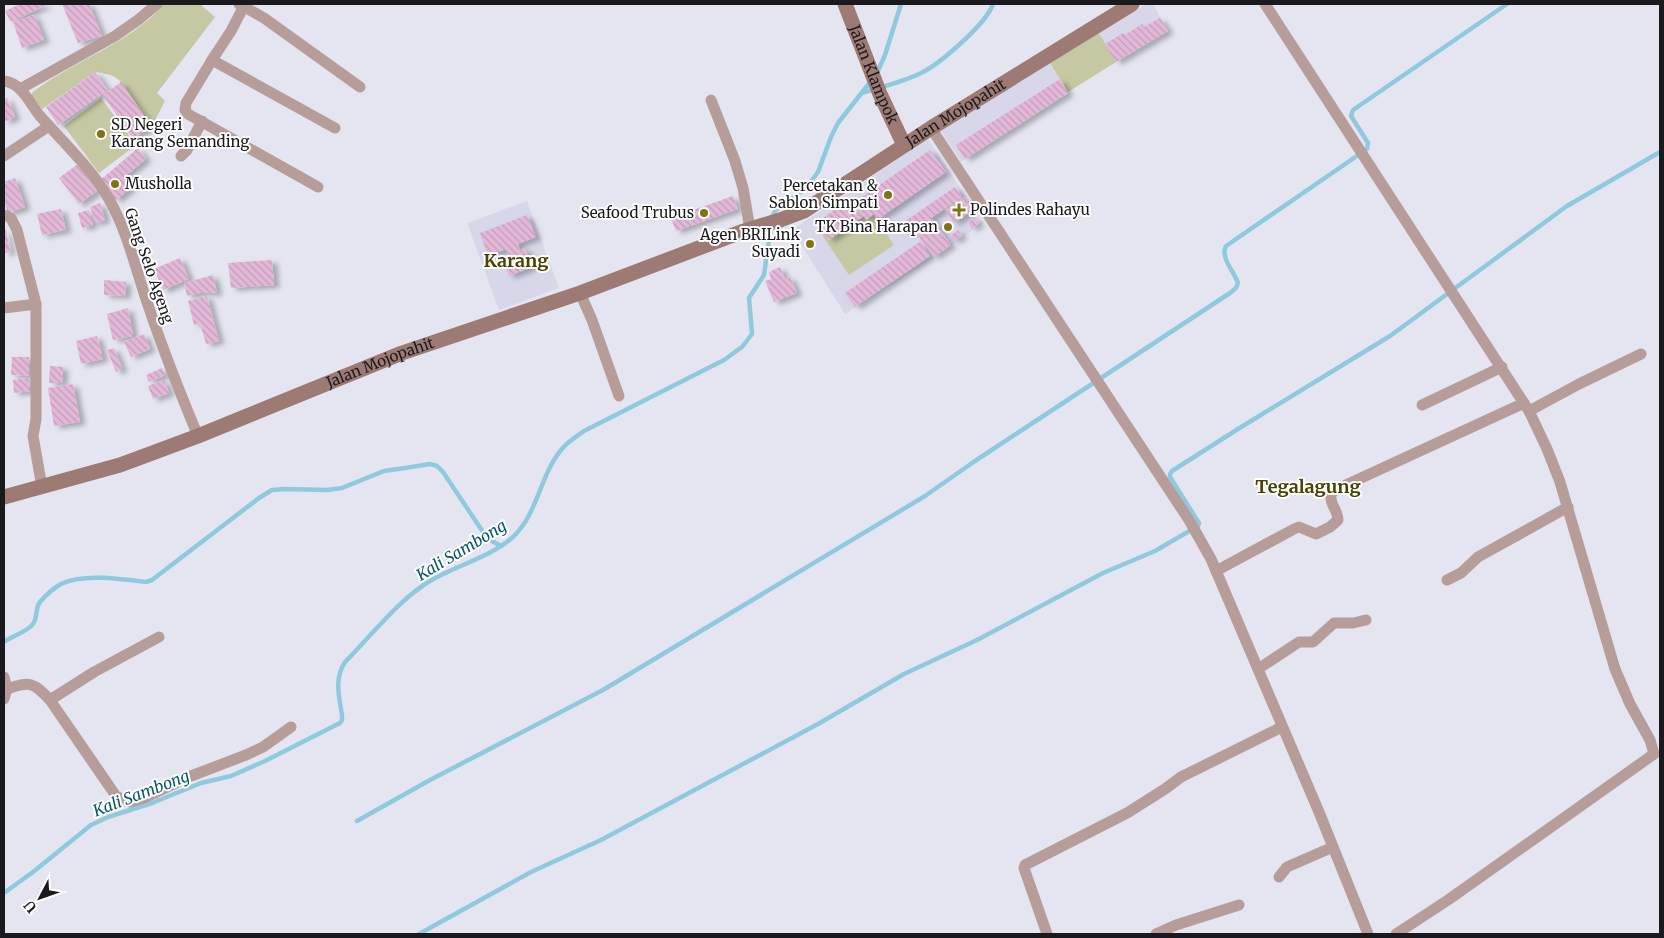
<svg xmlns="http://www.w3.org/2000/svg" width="1664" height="938" font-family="Merriweather,serif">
<defs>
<pattern id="building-back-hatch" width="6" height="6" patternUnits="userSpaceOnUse" patternTransform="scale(1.25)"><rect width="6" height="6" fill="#e3b7d7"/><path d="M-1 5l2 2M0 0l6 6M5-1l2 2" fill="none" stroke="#c29db8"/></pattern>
<filter id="shadow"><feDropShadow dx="5.5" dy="3" stdDeviation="2.5" flood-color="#0004"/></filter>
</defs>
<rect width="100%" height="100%" fill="#e5e5f1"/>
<g fill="#d8d7ea">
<polygon points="1146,4 1153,4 1168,31 1116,62 1099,33"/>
<polygon points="1050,63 1068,92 961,162 941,131"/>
<polygon points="928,139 983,223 931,260 845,314 792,230"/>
<polygon points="527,201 559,288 499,310 467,223"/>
</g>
<g fill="#c5c8a2">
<path d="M164,4H203L202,6L215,17L157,93L165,101L152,126L119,80C112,74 103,73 95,72L42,109L31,95L33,92C74,60 130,44 164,4Z"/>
<polygon points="1099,33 1116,62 1068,92 1050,63"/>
<polygon points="101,98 136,145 99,173 64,126"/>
<polygon points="867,205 894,245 849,275 822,235"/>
</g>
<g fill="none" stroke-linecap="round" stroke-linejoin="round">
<g stroke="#8fc9de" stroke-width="4.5">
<polyline points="877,73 885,55 901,4"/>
<path d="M862,93C881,87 903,82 921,73C940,64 987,23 993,4"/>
<polyline points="772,218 775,211 807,187 818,172 831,137 838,123 871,81"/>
<path d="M4,642C12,636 27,632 33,624C38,617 35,608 40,602C46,595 54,588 61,584C82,573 123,579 146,582L152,580L259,498L272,490L284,489L327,490L342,488L384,471L405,468L430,464L437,466L443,472L483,532L492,541L501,546"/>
<path d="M357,821L430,780L603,690L925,496L975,461L1230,293L1236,288L1238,283C1234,271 1220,258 1226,246L1367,149L1368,143L1351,116L1353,110L1507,4"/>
<path d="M4,893L33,872L91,825L108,817L152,803L201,783L231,776L265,761L340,723L342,720V715C339,696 334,679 345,662C372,635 397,601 430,581C455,566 493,556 514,536C538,512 540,476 561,450C567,442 576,437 584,431L724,360L742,347L752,334L749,298L764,275L771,226"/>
<polyline points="419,934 531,872 601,840 818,724 904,674 977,640 1103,573 1155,551 1198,526 1199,523 1170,477 1170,474 1172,471 1238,429 1390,336 1567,206 1660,152"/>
</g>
</g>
<g fill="url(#building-back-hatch)" filter="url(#shadow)">
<polygon points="17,4 45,4 46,5 11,22 5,11 18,5"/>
<polygon points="62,4 89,4 102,36 78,43"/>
<polygon points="34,15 44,40 22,48 13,22"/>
<polygon points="1160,18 1168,31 1116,62 1105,44 1123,33 1125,35 1142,24 1144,27"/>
<polygon points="95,72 108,90 58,125 46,107"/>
<polygon points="1060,79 1068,93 965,159 956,145"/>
<polygon points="121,82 151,126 133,139 103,95"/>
<polygon points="7,98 15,117 4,122 4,99"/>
<polygon points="138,148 146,159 123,178 131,188 116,200 99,181"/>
<polygon points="930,150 946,172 878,219 874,214 866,220 864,216 829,240 817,222 853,197 859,206 865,202 862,197"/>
<polygon points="78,164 97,191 79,204 59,178"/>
<polygon points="15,178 25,207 8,213 4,201 4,182"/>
<polygon points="955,187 962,197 931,218 951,245 934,257 915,231 929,220 908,234 901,224"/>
<polygon points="733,196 738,209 676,231 671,218"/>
<polygon points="964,197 973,210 954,223 945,210"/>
<polygon points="100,203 105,220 95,223 90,207"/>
<polygon points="61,209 66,230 42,235 37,214"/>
<polygon points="89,210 93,225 82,228 78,213"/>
<polygon points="527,215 536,237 518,244 520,250 525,248 532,267 509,276 502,257 508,255 506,249 488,256 480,233"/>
<polygon points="975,218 979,223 972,229 968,223"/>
<polygon points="4,230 6,230 10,252 4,253"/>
<polygon points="958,230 962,236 954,241 950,236"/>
<polygon points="921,241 930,256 855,307 845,293"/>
<polygon points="180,258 189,279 163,290 154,269"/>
<polygon points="272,260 274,285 231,288 228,263"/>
<polygon points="780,267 785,279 790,277 797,293 774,302 765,281 771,279 769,272"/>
<polygon points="213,275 217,293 204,292 187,296 184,283"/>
<polygon points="104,280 126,282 125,296 104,295"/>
<polygon points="207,296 219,341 206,344 200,323 194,325 188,301"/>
<polygon points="128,308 133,336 113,340 107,314"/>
<polygon points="144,334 150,349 131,357 124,342"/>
<polygon points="97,336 103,359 81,364 76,341"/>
<polygon points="114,348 122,369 116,372 107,350"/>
<polygon points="12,357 29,357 29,376 11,375"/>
<polygon points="50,366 63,367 62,383 49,383"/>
<polygon points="162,368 165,375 149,382 146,375"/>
<polygon points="29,378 30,391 14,393 13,380"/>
<polygon points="164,380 169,393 153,399 148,386"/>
<polygon points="73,384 80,422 54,426 48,388"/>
</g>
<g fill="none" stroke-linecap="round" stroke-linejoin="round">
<g stroke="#b69d99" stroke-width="11">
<polyline points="239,4 264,18 360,87"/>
<polyline points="1265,4 1529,411 1547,449 1560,482 1615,669 1630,704 1650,740 1654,754 1448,900 1396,934"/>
<polyline points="244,6 231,31 212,60 186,103 185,110 188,114 318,187"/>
<polyline points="212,60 335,128"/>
<path d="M4,81C22,83 30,104 40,116C65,144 92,169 110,201C128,233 136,271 148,305C163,350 180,393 198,436"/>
<polyline points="20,89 115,36 138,20 157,4"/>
<polyline points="711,100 735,161 743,188 750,229"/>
<polyline points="931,128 1189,520 1211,559 1319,812 1368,934"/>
<polyline points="4,156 49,126"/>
<polyline points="181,156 187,150 202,121"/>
<polyline points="4,215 11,218 17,230 36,304"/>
<polyline points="580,293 592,320 619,396"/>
<polyline points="4,308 36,304 36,419 33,436 42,487"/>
<polyline points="1422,405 1502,367"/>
<polyline points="1529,411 1579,384 1641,354"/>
<path d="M1216,571L1294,529L1299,527L1316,534L1330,527L1338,520C1338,510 1329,504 1331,494L1335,490L1524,403"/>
<polyline points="1447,580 1461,573 1478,557 1568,507"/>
<polyline points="1258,669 1299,642 1313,642 1334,623 1353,623 1366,620"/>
<polyline points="4,677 7,689 4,699"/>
<path d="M7,689C30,681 33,682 50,700L116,796L125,801L130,802L144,798L191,776L246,755L263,747L291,727"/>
<polyline points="50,700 94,672 159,637"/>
<polyline points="1279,877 1287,867 1333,847"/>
<polyline points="1047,934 1024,868 1025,865 1127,813 1165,789 1181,777 1282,727"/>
<polyline points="1156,934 1176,925 1239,905"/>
</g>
<g stroke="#9d7a74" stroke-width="15">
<path id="s1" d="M845,4L880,94L904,145"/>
<path id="s2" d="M4,497L120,465L198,436L402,353L580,293L741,232L780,220L804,211L931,128L1132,4"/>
</g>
</g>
<g fill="#7f7314" stroke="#fff" stroke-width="2">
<circle cx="101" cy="134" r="5"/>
<circle cx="115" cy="184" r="5"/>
<circle cx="888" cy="195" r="5"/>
<path d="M956.5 202.5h5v5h5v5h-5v5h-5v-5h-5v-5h5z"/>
<circle cx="704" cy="213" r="5"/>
<circle cx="948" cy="227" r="5"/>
<circle cx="810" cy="244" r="5"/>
</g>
<g text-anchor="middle" stroke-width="4" stroke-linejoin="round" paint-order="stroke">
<g font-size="15" fill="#1a1a1e" stroke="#fff">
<text dy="5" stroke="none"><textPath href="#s1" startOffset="76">Jalan Klampok</textPath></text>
<text dy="5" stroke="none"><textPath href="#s2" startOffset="1031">Jalan Mojopahit</textPath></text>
<text transform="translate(149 266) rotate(71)" y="5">Gang Selo Ageng</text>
<text dy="5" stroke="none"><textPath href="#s2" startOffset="400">Jalan Mojopahit</textPath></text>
</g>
<g font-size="15" fill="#1a1a1e" stroke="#fff" text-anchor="end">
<text x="111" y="130" text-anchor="start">SD Negeri<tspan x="111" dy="17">Karang Semanding</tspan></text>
<text x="125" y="189" text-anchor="start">Musholla</text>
<text x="878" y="191">Percetakan &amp;<tspan x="878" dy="17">Sablon Simpati</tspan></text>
<text x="970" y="215" text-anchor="start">Polindes Rahayu</text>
<text x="694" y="218">Seafood Trubus</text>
<text x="938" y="232">TK Bina Harapan</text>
<text x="800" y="240">Agen BRILink<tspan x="800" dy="17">Suyadi</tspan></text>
</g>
<g font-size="16" font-style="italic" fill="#05586d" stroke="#fff">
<text transform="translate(461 550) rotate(-31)" y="6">Kali Sambong</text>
<text transform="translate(141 793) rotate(-21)" y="6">Kali Sambong</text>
</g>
<g font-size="18" font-weight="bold" fill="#4a4200" stroke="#fff">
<text x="516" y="267">Karang</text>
<text x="1308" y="493">Tegalagung</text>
</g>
</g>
<rect width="1664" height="938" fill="none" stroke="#1a1a1e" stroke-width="10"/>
<g transform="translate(40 898) rotate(229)" stroke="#ffffff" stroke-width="4" paint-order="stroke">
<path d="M0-4L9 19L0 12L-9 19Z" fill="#1a1a1e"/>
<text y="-8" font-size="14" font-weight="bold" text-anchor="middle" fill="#1a1a1e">U</text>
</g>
</svg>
